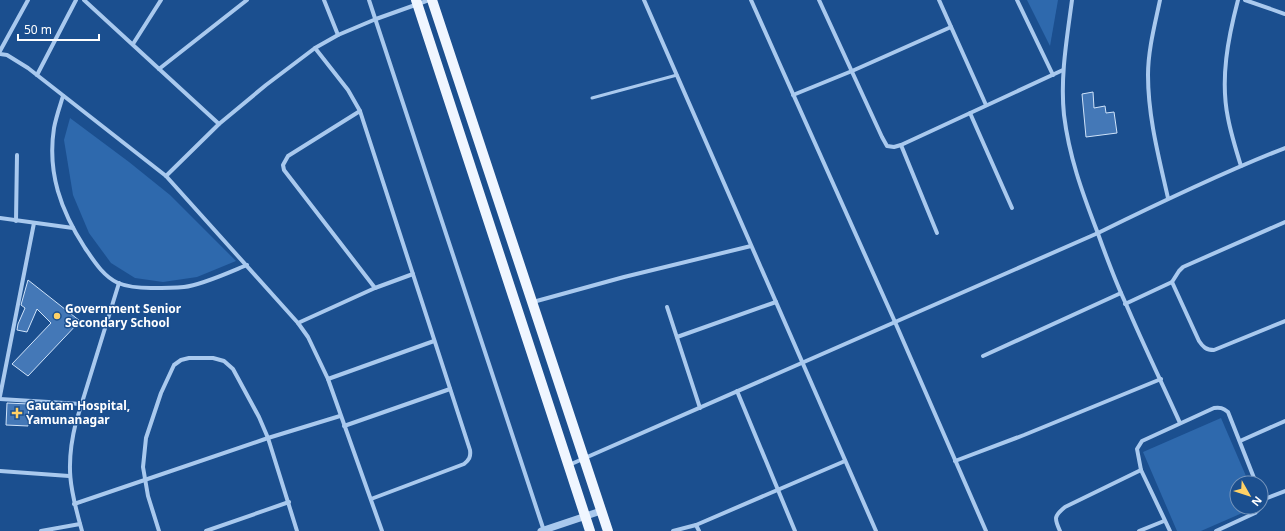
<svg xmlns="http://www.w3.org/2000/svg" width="1285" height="531" font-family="'Noto Sans',sans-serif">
<rect width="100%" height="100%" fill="#1b4f8f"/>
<g fill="#2e69ad">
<polygon points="1027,0 1058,0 1050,46"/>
<polygon points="70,118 129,162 170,195 236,261 197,277 163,282 135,278 111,263 89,233 73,195 64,140"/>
<polygon points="1221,418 1249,483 1237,483 1237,507 1256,507 1201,531 1177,531 1143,452"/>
</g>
<g fill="#4478b7" stroke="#cfe3fa">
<polygon points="1093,92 1094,108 1105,106 1106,113 1114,112 1117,133 1086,137 1082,94"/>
<polygon points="28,280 80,321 28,376 12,364 51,323 37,309 27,332 17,330 18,324 25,308 21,305"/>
<polygon points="7,403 29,404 28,426 6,425"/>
</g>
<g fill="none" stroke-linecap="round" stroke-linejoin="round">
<polyline stroke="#a9c9ee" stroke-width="3" points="592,98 677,75"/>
<g stroke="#a9c9ee" stroke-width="4">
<polyline points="84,0 219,124"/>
<polyline points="324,0 338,35"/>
<polyline points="369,0 544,531"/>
<polyline points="644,0 876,531"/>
<polyline points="751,0 895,322 986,531"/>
<polyline points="819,0 882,137 887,146 894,147 901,145 1063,70"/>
<polyline points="939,0 986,105"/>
<polyline points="1017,0 1053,75"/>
<path d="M1072,0C1067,38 1060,77 1064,115C1069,156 1082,192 1097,231C1106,256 1115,281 1126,304C1143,344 1162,383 1180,423"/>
<path d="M1160,0C1155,24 1148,50 1148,75C1148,117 1159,158 1168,198"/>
<path d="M1238,0C1228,38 1220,79 1228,118C1231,134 1236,150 1241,166"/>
<polyline points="1245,0 1285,14"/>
<polyline points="133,44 161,0"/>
<path d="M315,48L348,90L360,111L470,450C471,457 469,460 464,464L371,499"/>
<polyline points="0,51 28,0"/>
<polyline points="0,54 7,55 28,68 166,176 298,323 308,337 328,379 382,531"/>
<polyline points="159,69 247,0"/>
<polyline points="37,75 76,0"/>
<polyline points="793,95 852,71 951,27"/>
<path d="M63,96C60,106 56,117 54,128C47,173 61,211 85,248C94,261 103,276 118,283C128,287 140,288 151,288C162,288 173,288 184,287C202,285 230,272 247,265"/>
<polyline points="360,111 288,156 283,165 284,170 375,288"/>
<polyline points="970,113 1012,208"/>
<polyline points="901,145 937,233"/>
<polyline points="166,176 219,124 266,85 315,48 338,35 376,19 429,0"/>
<polyline points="0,218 73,228"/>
<polyline points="16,221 17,155"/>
<path d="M1172,282L1199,341C1203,347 1206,350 1214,350L1285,321"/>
<polyline points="533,302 624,277 751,246"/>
<polyline points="1125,304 1172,282 1179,271 1183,267 1285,222"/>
<polyline points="667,307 700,408"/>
<polyline points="298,323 375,288 413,274"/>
<polyline points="677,337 776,302"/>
<polyline points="983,356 1121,293"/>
<polyline points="328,379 434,341"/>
<polyline points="737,391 795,531"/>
<polyline points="0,396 34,223"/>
<polyline points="0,399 81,404"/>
<polyline points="344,426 450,389"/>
<polyline points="1240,441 1285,421"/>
<polyline points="955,461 1024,435 1161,379"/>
<path d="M569,465L1098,233C1159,203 1221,173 1285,148"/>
<polyline points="0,471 69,476"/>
<polyline points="1262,500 1285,491"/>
<polyline points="74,504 268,438 340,416"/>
<polyline points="696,525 699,531"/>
<polyline points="41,531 80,524"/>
<path d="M82,531C70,489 65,466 76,422L119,283"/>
<polyline points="159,531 148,496 143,467 146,438 161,393 174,365 181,360 189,358 213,358 224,361 233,369 259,417 268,438 297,531"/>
<polyline points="206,531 289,502"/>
<polyline points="673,531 696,525 845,461"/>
<path d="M1060,531C1054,518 1054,516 1065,507L1141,470"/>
<polyline points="1139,531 1164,521"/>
<path d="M1170,531L1141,470L1137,449L1142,441L1214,408C1220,407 1223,408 1228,412L1256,483"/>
<polyline points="1216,531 1255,513 1261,507"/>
</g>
<polyline stroke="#a9c9ee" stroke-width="7" points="541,531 601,511"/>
<g stroke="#f0f6ff" stroke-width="10">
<polyline points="416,0 590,531"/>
<polyline points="432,0 608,531"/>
</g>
</g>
<g fill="#ffd166" stroke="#1b4f8f" stroke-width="1.5">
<circle cx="57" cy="316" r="4"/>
<path d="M15 407h4v4h4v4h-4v4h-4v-4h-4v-4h4z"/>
</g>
<g text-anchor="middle" stroke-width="3" stroke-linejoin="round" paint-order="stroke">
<g font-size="12" font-weight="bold" fill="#fff" stroke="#1b4f8f" text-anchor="start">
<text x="65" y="313">Government Senior<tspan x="65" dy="14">Secondary School</tspan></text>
<text x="26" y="410">Gautam Hospital,<tspan x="26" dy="14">Yamunanagar</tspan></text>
</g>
</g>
<g transform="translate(1249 495) rotate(129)"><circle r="19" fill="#1b4f8f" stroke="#7695bc"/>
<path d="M0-3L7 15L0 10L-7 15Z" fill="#ffd166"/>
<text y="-6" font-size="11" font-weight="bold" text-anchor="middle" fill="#ffffff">N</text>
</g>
<path d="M18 34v6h81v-6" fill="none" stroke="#ffffff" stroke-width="2"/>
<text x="24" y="34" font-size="12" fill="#ffffff" stroke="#1b4f8f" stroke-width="3" paint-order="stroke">50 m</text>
</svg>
